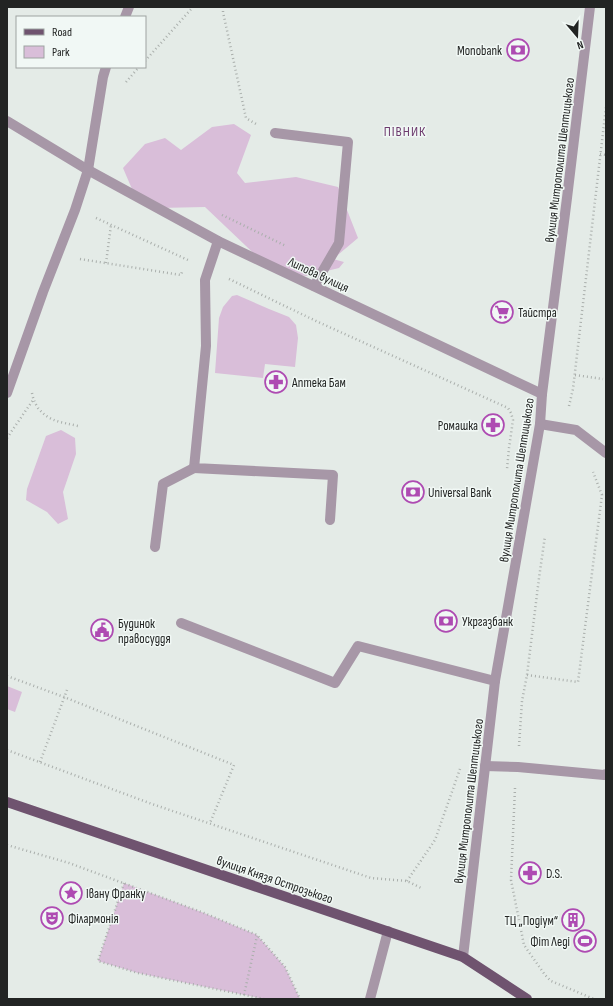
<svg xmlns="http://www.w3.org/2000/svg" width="613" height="1006" font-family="'Sofia Sans Condensed',sans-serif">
<rect width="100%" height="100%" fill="#e4ebe7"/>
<g fill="#d9bed9">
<polygon points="234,124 251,135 237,173 245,183 296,177 338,187 358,238 333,259 344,262 339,268 306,276 293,274 269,268 205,207 159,208 132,189 123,168 145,144 165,138 181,150 212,127"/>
<polygon points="237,295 269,309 289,317 296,325 298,338 295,367 265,364 263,378 215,373 219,318 223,307 232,296"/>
<polygon points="61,430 75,438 76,454 63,492 68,519 58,524 47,512 26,500 27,489 46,436"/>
<polygon points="7,686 22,692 15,712 7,709"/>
<polygon points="124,883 204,913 257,935 285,967 300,999 264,999 138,973 98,961"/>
</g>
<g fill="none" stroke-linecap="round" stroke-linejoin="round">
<g stroke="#aaafac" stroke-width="2.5" stroke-dasharray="1 3" stroke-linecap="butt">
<polyline points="223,7 223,12 246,118 256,124"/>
<polyline points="145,61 193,7"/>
<polyline points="126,82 139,67"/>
<polyline points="600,154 606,155"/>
<polyline points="222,215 286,246"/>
<polyline points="96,218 188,260"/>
<polyline points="80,259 181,275 182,272"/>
<polyline points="106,263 111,225"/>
<polyline points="229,279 316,321 508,408 511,413 513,420 509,448 507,469"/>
<polyline points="575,375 603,379"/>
<path d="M32,393C33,399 35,403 38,408C49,422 62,422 78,426"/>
<polyline points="569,406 573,389 606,107"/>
<polyline points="7,438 33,400"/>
<polyline points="527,675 578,682 602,495 593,472"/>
<polyline points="7,676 64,697 234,765 210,823"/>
<polyline points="519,746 522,701 527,675 539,578 545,536"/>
<polyline points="7,750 152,804 371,878 407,881 423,889"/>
<polyline points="40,762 67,690"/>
<polyline points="515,788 511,880 524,945 545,975 551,981 594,999"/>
<polyline points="7,845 69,863 204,913 257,935 285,967 300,999"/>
<polyline points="407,881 435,840 460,769"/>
<polyline points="124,883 98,961 138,973 264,999"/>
<polyline points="244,995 257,936"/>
</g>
<g stroke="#a797a7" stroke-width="10">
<polyline points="125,17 129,7"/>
<polyline points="7,121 88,170 218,241 542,394"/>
<polyline points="275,133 348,142 339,243 314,286"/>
<polyline points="218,241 205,280 206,346 194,468 333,475 330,520"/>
<polyline points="7,393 43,292 75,210 88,170 103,77 106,67"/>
<polyline points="540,424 576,430 606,453"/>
<polyline points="155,547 163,484 194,468"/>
<polyline points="181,623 335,683 358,646 495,681"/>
<polyline points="485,766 518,767 604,775 606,774"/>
<polyline points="463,957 495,681 540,424 542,394 567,198 590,7"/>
<polyline points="370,999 388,931"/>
</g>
<polyline stroke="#6f536f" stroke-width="10" points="7,802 463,957 527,999"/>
</g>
<defs>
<g id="bank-ring" transform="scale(1.15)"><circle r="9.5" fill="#f1f8f5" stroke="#ae4bb2" stroke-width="1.5"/><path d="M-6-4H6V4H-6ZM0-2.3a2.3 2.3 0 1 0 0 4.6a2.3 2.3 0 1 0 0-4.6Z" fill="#ae4bb2"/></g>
<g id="supermarket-ring" transform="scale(1.15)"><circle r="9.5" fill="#f1f8f5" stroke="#ae4bb2" stroke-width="1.5"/><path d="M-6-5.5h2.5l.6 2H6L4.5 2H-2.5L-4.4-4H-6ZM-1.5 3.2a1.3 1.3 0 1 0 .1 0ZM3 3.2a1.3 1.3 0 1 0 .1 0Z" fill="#ae4bb2"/></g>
<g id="pharmacy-ring" transform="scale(1.15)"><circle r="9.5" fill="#f1f8f5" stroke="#ae4bb2" stroke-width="1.5"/><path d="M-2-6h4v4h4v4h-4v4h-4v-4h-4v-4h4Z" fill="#ae4bb2"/></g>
<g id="civic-ring" transform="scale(1.15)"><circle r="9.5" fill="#f1f8f5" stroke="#ae4bb2" stroke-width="1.5"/><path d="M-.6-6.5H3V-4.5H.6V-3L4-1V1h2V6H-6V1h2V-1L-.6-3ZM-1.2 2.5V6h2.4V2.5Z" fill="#ae4bb2"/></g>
<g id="sight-ring" transform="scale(1.15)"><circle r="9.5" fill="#f1f8f5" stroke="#ae4bb2" stroke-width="1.5"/><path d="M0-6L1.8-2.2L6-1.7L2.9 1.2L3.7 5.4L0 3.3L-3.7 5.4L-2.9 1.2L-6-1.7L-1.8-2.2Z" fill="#ae4bb2"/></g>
<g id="theatre-ring" transform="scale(1.15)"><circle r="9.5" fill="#f1f8f5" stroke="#ae4bb2" stroke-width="1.5"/><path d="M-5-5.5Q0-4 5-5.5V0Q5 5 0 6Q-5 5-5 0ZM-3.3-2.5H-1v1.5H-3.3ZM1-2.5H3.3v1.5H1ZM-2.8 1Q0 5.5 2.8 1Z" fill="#ae4bb2"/></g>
<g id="building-ring" transform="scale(1.15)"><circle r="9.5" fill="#f1f8f5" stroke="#ae4bb2" stroke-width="1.5"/><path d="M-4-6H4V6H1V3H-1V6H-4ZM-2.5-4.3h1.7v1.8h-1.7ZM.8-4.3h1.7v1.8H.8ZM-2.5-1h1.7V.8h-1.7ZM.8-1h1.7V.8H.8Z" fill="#ae4bb2"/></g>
<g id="stadium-ring" transform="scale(1.15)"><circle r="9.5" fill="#f1f8f5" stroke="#ae4bb2" stroke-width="1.5"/><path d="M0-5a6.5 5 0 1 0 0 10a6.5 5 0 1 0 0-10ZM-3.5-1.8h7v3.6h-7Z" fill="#ae4bb2"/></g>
</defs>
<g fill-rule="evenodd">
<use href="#bank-ring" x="518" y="50"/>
<use href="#supermarket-ring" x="502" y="312"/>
<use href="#pharmacy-ring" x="276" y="382"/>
<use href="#pharmacy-ring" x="493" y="425"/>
<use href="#bank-ring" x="413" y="492"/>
<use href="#bank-ring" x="446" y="621"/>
<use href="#civic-ring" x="102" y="630"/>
<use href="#pharmacy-ring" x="530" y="873"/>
<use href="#sight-ring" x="71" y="893"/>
<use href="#theatre-ring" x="52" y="918"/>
<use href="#building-ring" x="573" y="920"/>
<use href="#stadium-ring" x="585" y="941"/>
</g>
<g text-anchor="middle" stroke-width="3" stroke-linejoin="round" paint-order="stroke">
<g font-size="13" fill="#222423" stroke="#f1f8f5" text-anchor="start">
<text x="502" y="55" text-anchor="end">Monobank</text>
<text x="518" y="317">Тайстра</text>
<text x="292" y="387">Аптека Бам</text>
<text x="478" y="430" text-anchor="end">Ромашка</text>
<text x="428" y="497">Universal Bank</text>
<text x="462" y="626">Укргазбанк</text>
<text x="118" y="628">Будинок<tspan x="118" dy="15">правосуддя</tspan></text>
<text x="546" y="878">D.S.</text>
<text x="86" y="898">Івану Франку</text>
<text x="68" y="923">Філармонія</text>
<text x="558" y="925" text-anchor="end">ТЦ „Подіум“</text>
<text x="570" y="946" text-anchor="end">Фіт Леді</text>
</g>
<g font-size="13" fill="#222423" stroke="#f1f8f5">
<text transform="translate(559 160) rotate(-83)" y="5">вулиця Митрополита Шептицького</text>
<text transform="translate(319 274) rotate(25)" y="5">Липова вулиця</text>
<text transform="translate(516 480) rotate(-81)" y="5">вулиця Митрополита Шептицького</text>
<text transform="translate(468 801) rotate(-83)" y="5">вулиця Митрополита Шептицького</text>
<text transform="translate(275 879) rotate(19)" y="5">вулиця Князя Острозького</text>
</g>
<g font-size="14" letter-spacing="1" fill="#6d3b6e" stroke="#f1f8f5">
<text x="405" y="136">ПІВНИК</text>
</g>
</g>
<rect width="613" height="1006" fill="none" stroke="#222423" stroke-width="16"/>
<rect x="16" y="16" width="130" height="52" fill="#f1f8f5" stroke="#9ea3a1"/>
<rect x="24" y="29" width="20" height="6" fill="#6f536f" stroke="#9ea3a1"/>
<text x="52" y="36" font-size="12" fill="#222423">Road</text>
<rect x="24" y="46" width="20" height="12" fill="#d9bed9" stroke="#9ea3a1"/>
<text x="52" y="56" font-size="12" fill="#222423">Park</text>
<g transform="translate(577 36) rotate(161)" stroke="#f1f8f5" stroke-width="3" paint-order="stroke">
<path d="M0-3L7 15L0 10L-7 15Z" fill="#222423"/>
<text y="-6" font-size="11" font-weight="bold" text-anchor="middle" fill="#222423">N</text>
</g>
</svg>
